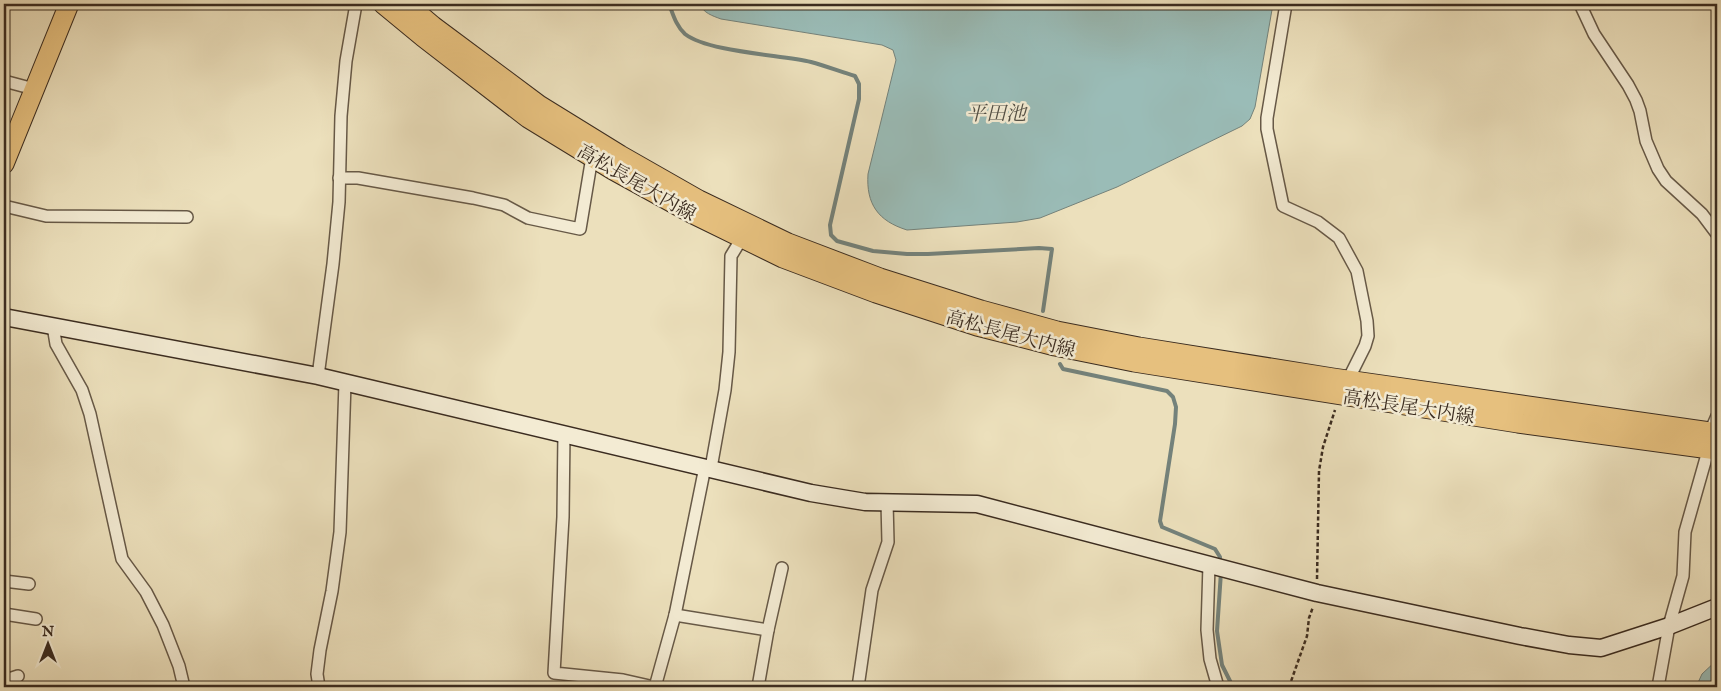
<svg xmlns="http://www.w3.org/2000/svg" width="1721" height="691" font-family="'IM FELL English','Noto Serif JP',serif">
<rect width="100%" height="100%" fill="#ece0bc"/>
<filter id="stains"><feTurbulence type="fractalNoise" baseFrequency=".004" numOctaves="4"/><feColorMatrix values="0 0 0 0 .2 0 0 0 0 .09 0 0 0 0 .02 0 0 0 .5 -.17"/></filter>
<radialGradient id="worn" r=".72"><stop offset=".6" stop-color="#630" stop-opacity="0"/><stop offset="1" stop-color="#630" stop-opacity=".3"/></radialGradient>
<g fill="#9abcb7" stroke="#74827b">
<path d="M700,4H1273L1255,107L1250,119L1242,126L1117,187L1040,218L1017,222L907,230C878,221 866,204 868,174L896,60L893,50L882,45L721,19C713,16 703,13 700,4Z"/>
<polygon points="1717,660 1717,687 1696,687 1702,674"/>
</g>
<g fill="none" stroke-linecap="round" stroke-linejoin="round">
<g stroke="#74827b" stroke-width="4">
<path d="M669,4C673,14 676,26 685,34C708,52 781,55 811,62C826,66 841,72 855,76L859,84V99L830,225L831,235L837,241L873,251L907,254H928L1039,248L1052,249L1043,311"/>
<polyline points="1060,364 1063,369 1167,391 1173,397 1176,407 1175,424 1160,521 1162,527 1215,549 1220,557 1220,563"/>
<polyline points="1221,572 1217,631 1222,665 1233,687"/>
</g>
<g stroke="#675947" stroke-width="14">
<g id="street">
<polyline points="1286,4 1267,118 1267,129 1283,206 1318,222 1339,238 1357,271 1367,321 1368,336 1365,346 1346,384"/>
<polyline points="1580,4 1594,34 1628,85 1636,100 1640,111 1646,141 1658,169 1666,181 1702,214 1717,234"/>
<polyline points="4,81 34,89"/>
<polyline points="339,178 358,178 473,198 504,205 528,218 580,229 592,157"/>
<polyline points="4,206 46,216 187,217"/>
<polyline points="53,326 56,344 82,390 90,414 122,559 146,592 163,625 179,666 184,687"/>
<polyline points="318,376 333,264 339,202 341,116 346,61 356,4"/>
<polyline points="564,433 563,517 554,673 623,680 654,687"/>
<polyline points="711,468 725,390 729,352 731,256 742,238"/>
<polyline points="1209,565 1207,630 1210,659 1218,687"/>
<polyline points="4,581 29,584"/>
<polyline points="4,614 36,619"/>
<polyline points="675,615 768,630"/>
<polyline points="4,686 6,680 18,676"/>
<polyline points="319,687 317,674 320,650 332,591 340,532 345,383"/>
<polyline points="655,687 675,615 705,467"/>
<polyline points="758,687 768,630 782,568"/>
<polyline points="858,687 872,590 888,542 887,502"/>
<polyline points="1658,687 1669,626 1683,576 1685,532 1706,458 1710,432 1717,416"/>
</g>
</g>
<g stroke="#3b2c20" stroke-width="19">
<polyline id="secondary" points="4,317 318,376 811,493 865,502 977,504 1317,593 1520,636 1569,645 1601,648 1669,626 1717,607"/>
</g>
<g stroke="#3b2c20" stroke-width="21">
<g id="primary">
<polyline points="383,4 423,37 528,118 613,170 691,213 783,258 876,293 977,326 1055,346 1134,362 1518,423 1717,450"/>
<polyline points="407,4 433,26 539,105 620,155 699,200 788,243 880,278 981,310 1057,331 1139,347 1333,378 1717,433"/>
<polyline points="4,164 69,4"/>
</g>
</g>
<g stroke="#3b2c20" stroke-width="2.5" stroke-dasharray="4 2.5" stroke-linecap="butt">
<polyline points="1317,579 1319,471 1323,447 1335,410"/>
<polyline points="1289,687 1307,636 1309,618 1313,607"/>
</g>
<use href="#street" stroke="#f3ebd3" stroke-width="11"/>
<use href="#secondary" stroke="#f3ebd3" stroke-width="16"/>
<use href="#primary" stroke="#e6c07e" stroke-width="19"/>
</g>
<g text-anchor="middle" stroke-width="5" stroke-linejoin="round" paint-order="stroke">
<g font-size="19" fill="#3b2c20" stroke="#f3ebd3">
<text transform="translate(637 182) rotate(30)" y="7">高松長尾大内線</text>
<text transform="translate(1011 333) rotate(15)" y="7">高松長尾大内線</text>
<text transform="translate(1409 406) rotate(9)" y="7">高松長尾大内線</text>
</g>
<g font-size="20" font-style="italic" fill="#535046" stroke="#f3ebd3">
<text x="996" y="120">平田池</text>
</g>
</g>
<rect width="1721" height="691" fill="none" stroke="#ece0bc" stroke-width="20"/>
<rect x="5" y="5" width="1711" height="681" fill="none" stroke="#3b2c20" stroke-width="2.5"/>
<rect x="10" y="10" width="1701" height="671" fill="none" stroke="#3b2c20"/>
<g transform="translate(48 644)" stroke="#f3ebd3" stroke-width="4" paint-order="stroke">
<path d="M0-4L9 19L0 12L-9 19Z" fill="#3b2c20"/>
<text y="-8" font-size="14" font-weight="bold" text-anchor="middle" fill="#3b2c20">N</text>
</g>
<rect width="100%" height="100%" filter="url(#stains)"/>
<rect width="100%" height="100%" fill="url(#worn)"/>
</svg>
